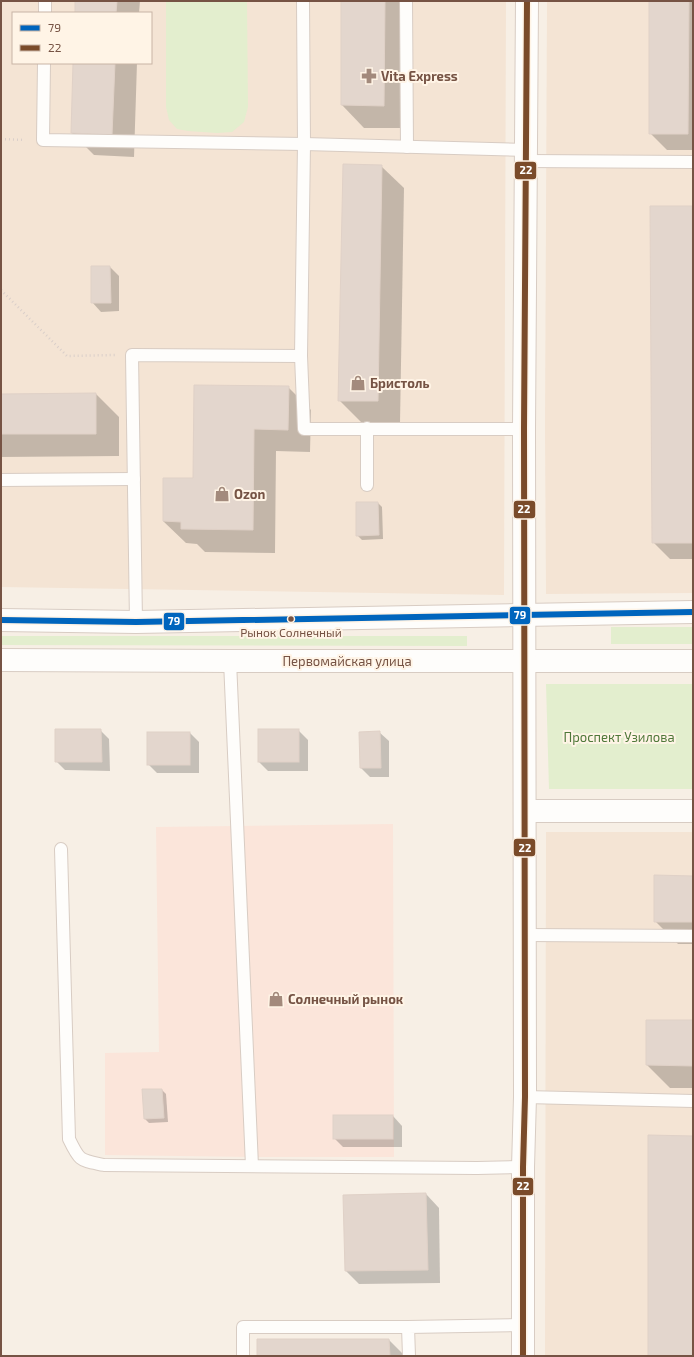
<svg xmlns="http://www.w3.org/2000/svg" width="694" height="1357" font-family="'Exo 2',sans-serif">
<rect width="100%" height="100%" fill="#f7efe5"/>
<g fill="#f4e4d4" fill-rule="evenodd">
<path d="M1,1H506L504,595L1,587ZM13,13H151V63H13Z"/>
<polygon points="547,1 693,1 693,593 546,594 545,429"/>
<polygon points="546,832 693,832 693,1356 545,1356"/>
</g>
<polygon fill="#fbe5da" points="393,824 394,1157 253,1157 105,1155 105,1053 159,1052 156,827"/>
<g fill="#e3eece">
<polygon points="166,1 247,1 248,107 244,122 232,132 217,133 188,131 177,129 169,120 166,107"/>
<rect x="611" y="627" width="82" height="17"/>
<polygon points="1,636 467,636 467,646 1,645"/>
<polygon points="546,684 693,684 693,789 549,789"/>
</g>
<g fill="#0003">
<polygon points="76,1 140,1 139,13 76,13"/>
<polygon points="342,1 407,1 407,128 364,128 342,105"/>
<polygon points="650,1 693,1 693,150 667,150 650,133"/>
<polygon points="74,63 137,63 134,157 94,155 72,133"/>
<polygon points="381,166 404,188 400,423 362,423 339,400"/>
<polygon points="691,207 693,209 693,559 670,559 653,542"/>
<polygon points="110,267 119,276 119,311 101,312 92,302"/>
<polygon points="288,387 311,410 310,452 276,451 275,553 205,552 197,544 186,543 163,521 194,479"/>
<polygon points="96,394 119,417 119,456 1,457 1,395"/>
<polygon points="357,503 378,503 382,507 383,539 362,540 357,535"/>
<polygon points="100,730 109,739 110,771 65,770 56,761"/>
<polygon points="298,730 308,740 308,771 268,771 259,762"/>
<polygon points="379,732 389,741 389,777 370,777 361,768"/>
<polygon points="190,733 199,742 199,773 157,773 148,764"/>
<polygon points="693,877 693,944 678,944 655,921"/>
<polygon points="693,1021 693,1088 670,1088 647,1065"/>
<polygon points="162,1090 166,1094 168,1122 149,1123 144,1118"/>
<polygon points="393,1116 402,1126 402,1147 343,1147 334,1138"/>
<polygon points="426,1194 439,1208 440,1283 359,1284 346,1271"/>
<polygon points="389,1340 402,1353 402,1356 258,1356"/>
</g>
<g fill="#e3d6cd" stroke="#e0d1c7">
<polygon points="75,1 117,1 116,13 75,13"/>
<polygon points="341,1 385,1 384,106 341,105"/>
<polygon points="649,1 689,1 688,134 649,134"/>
<polygon points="73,63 115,63 112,135 71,133"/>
<polygon points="343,164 382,165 378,401 338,401"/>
<polygon points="650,206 692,206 693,543 652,543"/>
<polygon points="91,266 110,266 111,303 91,303"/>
<polygon points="194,385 289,386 288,430 254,429 253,530 181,529 181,522 163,521 163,478 193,478"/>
<polygon points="96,393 96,434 1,434 1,394"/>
<polygon points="356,502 378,502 379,535 356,536"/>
<polygon points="55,729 101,729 102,762 55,762"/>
<rect x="258" y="729" width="41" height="33"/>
<polygon points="380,731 381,768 360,768 359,732"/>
<rect x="147" y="732" width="43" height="33"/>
<polygon points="654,875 693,876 693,922 654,922"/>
<polygon points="646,1020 693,1020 693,1066 646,1065"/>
<polygon points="142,1089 162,1089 164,1118 144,1119"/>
<rect x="333" y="1115" width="60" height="24"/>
<polygon points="648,1135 693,1136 693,1356 648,1356"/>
<polygon points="426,1193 428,1270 345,1271 343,1195"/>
<polygon points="257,1339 389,1339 390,1356 257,1356"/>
</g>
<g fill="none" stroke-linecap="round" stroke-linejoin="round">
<g stroke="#d8ccc3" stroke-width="14">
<g id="service">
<polyline points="303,1 304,144 301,356 304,429 524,429"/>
<polyline points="406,1 407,147"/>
<polyline points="45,13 45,1"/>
<polyline points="44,63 43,140 304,144 527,150"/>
<polyline points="527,161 693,162"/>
<polyline points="1,480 134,479"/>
<polyline points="367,485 367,428"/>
<polyline points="136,622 132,355 301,356"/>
<polyline points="230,661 252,1166"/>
<path d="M61,849L69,1139C80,1162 80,1160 104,1165L477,1168L523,1167"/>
<polyline points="525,935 693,936"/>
<polyline points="525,1097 693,1101"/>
<polyline points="243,1356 243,1327 408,1327"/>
<polyline points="409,1356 408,1327 523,1325"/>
</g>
</g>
<g stroke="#d8ccc3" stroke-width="24">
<g id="minor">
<polyline points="1,620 136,622 693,612"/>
<polyline points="1,660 230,661 693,661"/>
<polyline points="525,811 693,811"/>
<polyline points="523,1356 523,1167 525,1097 524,429 527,1"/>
</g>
</g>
<g stroke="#dacfca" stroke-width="2.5" stroke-dasharray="1 3" stroke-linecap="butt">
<polyline points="1,139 25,140"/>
<polyline points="1,290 67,356 115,355"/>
</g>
<use href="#service" stroke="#fefdfb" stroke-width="12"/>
<use href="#minor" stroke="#fefdfb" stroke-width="22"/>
<g stroke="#fff4e6" stroke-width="9">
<polyline id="bus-1" points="1,620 136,622 693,612"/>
</g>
<g stroke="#fff4e6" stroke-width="9">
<polyline id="bus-2" points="523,1356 523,1167 525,1097 524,429 527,1"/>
</g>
<use href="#bus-1" stroke="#0065bd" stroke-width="6"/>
<use href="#bus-2" stroke="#7a4b2a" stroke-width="6"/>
</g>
<defs>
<g id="pharmacy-bare" transform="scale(1.2)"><path d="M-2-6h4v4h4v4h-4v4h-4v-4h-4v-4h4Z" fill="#a38a7c" stroke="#fff4e6" stroke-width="2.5" paint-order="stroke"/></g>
<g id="shop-bare" transform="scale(1.2)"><path d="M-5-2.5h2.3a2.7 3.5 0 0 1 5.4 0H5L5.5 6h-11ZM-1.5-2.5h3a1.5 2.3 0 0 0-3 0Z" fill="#a38a7c" stroke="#fff4e6" stroke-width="2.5" paint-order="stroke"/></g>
</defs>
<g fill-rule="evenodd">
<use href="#pharmacy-bare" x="369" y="76"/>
<use href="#shop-bare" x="358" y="383"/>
<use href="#shop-bare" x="222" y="494"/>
<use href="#shop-bare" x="276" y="999"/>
</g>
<circle fill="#765344" stroke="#fff4e6" stroke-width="1.5" cx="291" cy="619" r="3.5"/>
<g text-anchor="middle" stroke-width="4" stroke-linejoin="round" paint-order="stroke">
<g font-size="12" fill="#765344" stroke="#fff4e6">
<text x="291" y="637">Рынок Солнечный</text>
</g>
<g font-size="13" font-weight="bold" fill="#765344" stroke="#fff4e6" text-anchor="start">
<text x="381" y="81">Vita Express</text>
<text x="370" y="388">Бристоль</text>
<text x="234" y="499">Ozon</text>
<text x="288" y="1004">Солнечный рынок</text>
</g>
<g font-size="13" fill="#765344" stroke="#fff4e6">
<text x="347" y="666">Первомайская улица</text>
</g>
<g font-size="13" fill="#4f7839" stroke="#fff4e6">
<text x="619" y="742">Проспект Узилова</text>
</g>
</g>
<g stroke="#fff4e6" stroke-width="1.5">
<rect x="514" y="161" width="23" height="19" rx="4" fill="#7a4b2a"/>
<rect x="513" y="500" width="23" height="19" rx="4" fill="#7a4b2a"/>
<rect x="509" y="606" width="22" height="19" rx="4" fill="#0065bd"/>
<rect x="163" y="612" width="22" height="19" rx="4" fill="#0065bd"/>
<rect x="513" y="838" width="23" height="19" rx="4" fill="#7a4b2a"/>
<rect x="512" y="1177" width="22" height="19" rx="4" fill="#7a4b2a"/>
</g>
<g font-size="11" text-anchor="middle" font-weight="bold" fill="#fff">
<text x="526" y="174">22</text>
<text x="524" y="513">22</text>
<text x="520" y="619">79</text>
<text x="174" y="625">79</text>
<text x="525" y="852">22</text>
<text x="523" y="1190">22</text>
</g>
<rect width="694" height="1357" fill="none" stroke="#765344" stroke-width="4"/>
<rect x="12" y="12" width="140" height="52" fill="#fff4e6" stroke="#c8b4a5"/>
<rect x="20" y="25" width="20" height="6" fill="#0065bd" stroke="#c8b4a5"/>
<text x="48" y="32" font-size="12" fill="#765344">79</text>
<rect x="20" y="45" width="20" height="6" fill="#7a4b2a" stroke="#c8b4a5"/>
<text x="48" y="52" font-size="12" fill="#765344">22</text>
</svg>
